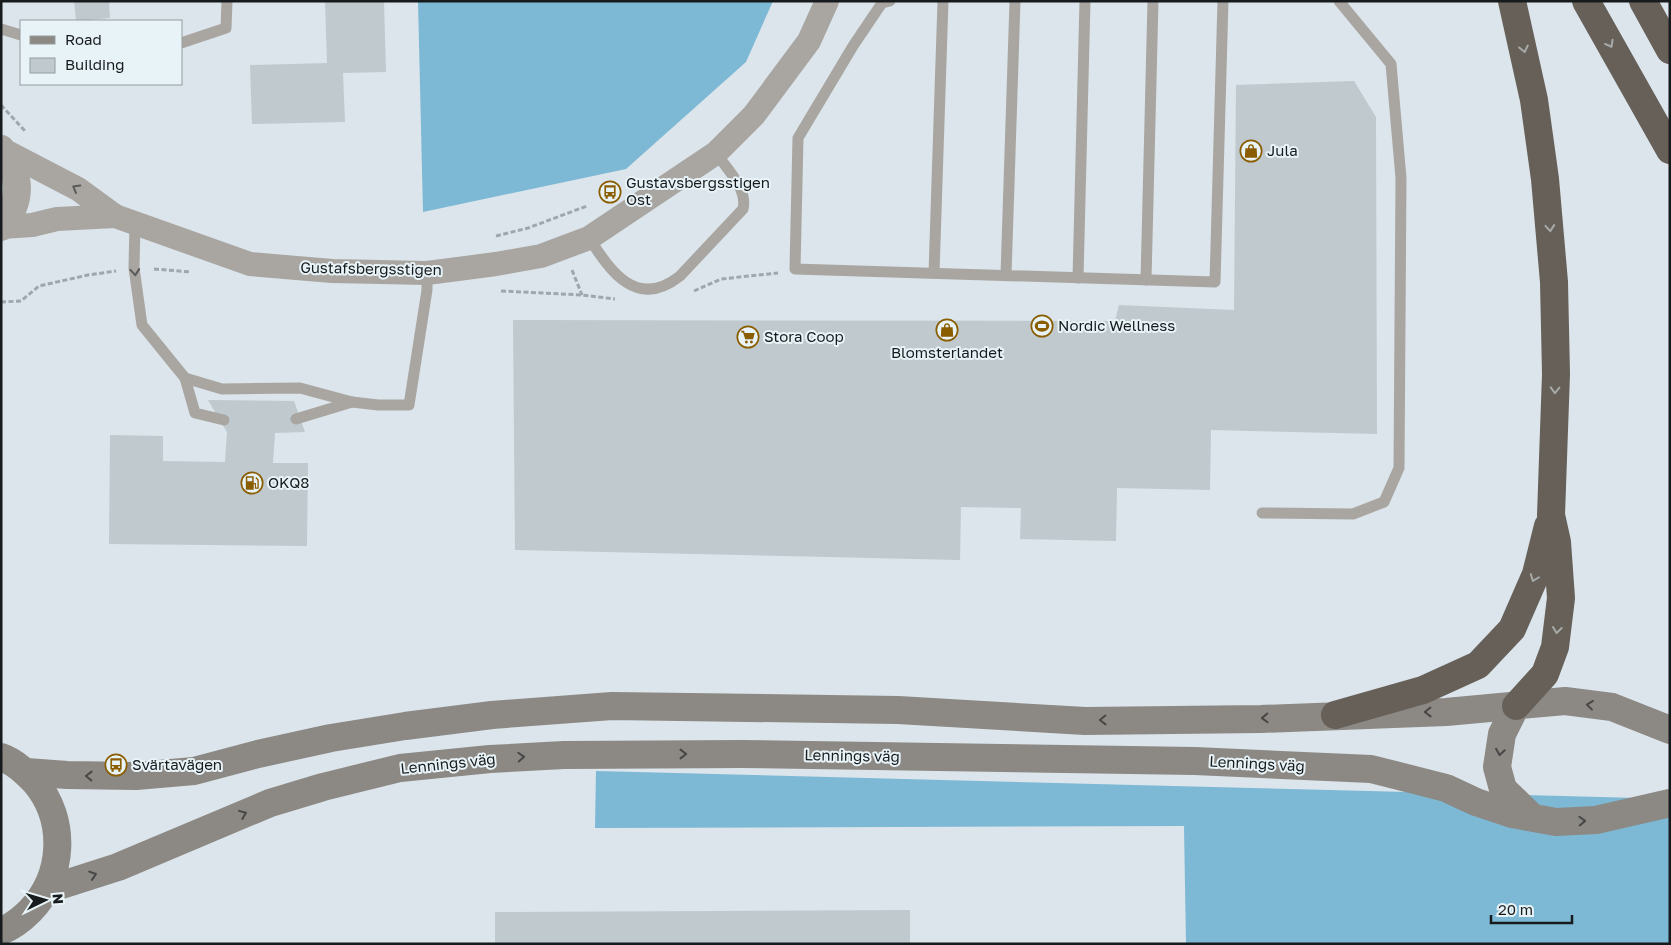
<svg xmlns="http://www.w3.org/2000/svg" width="1671" height="945" font-family="'Golos Text',sans-serif">
<rect width="100%" height="100%" fill="#dbe5eb"/>
<g fill="#7db8d5">
<polygon points="418,1 773,1 746,62 626,169 423,212"/>
<polygon points="596,771 1638,798 1670,811 1670,944 1186,944 1184,826 595,828"/>
</g>
<g fill="#bfc9ce">
<polygon points="74,1 109,1 110,18 76,21"/>
<polygon points="325,1 384,1 386,72 343,73 345,122 252,124 250,65 327,63"/>
<polygon points="1354,81 1376,117 1377,434 1211,430 1210,490 1117,488 1116,541 1020,539 1021,508 961,507 960,560 515,550 513,320 1115,321 1119,305 1234,310 1236,85"/>
<polygon points="208,400 294,401 305,432 275,433 273,463 308,463 307,546 109,544 110,435 163,436 163,461 225,462 227,432"/>
<polygon points="910,910 910,944 495,944 495,912"/>
</g>
<g fill="none" stroke-linecap="round" stroke-linejoin="round">
<g stroke="#9fa7ac" stroke-width="3" stroke-dasharray="5 2.5" stroke-linecap="butt">
<polyline points="1,105 25,131"/>
<polyline points="496,236 528,228 587,206"/>
<polyline points="154,269 191,272"/>
<polyline points="572,270 582,295"/>
<polyline points="501,291 582,295 615,299"/>
<polyline points="694,291 721,279 778,273"/>
<polyline points="1,302 21,301 39,286 88,275 116,271"/>
</g>
<g stroke="#a9a6a2" stroke-width="11">
<polyline points="890,1 882,3 853,46 798,138 795,269 1215,282 1223,1"/>
<polyline points="1,29 21,35"/>
<polyline points="181,43 226,28 227,1"/>
<polyline points="135,223 134,268 142,325 185,378 222,389 300,388 352,402 378,405 409,405 427,290 427,273"/>
<path d="M589,238C611,272 637,310 680,276L743,209C748,189 727,169 716,153"/>
<polyline points="934,273 943,1"/>
<polyline points="1006,275 1015,1"/>
<polyline points="1078,278 1085,1"/>
<polyline points="1146,280 1153,1"/>
<polyline points="185,378 195,413 224,420"/>
<polyline points="296,419 352,402"/>
<polyline points="1262,513 1353,514 1384,502 1399,468 1401,178 1391,64 1339,1"/>
</g>
<g stroke="#a9a6a2" stroke-width="24">
<polyline points="1,149 78,189 115,216 250,264 332,271 427,273 496,264 541,256 589,238 716,153 754,115 809,41 827,1"/>
<polyline points="2,227 32,225 57,219 115,216"/>
</g>
<path stroke="#a9a6a2" stroke-width="28" d="M1,149C22,176 23,200 1,227"/>
<g stroke="#8c8883" stroke-width="28">
<polyline points="1516,706 1502,734 1497,767 1503,789 1532,817"/>
<path d="M1,757C15,762 25,772 35,782C67,820 64,876 30,911C22,919 12,927 1,931"/>
<polyline points="26,772 67,775 136,776 194,771 258,754 331,738 405,726 492,715 612,706 898,710 1085,721 1261,719 1446,712 1565,701 1612,707 1670,730"/>
<polyline points="46,890 118,867 270,803 323,787 400,768 490,759 564,755 742,754 1195,761 1371,769 1446,788 1476,802 1512,814 1556,822 1596,820 1670,803"/>
</g>
<g stroke="#666059" stroke-width="28">
<polyline points="1512,1 1534,100 1545,179 1554,282 1556,374 1551,515 1557,542 1561,598 1555,647 1545,674 1516,706"/>
<polyline points="1586,1 1670,150"/>
<polyline points="1643,1 1670,50"/>
<polyline points="1335,715 1423,690 1478,665 1512,629 1536,574 1548,526"/>
</g>
</g>
<defs><path id="oneway-chevron" d="M-2-3.5L2.5 0L-2 3.5" fill="none" stroke-width="1.6" stroke-linecap="round" stroke-linejoin="round" transform="scale(1.25)"/></defs>
<g stroke="#a7aaa8">
<use href="#oneway-chevron" transform="translate(1610 44) rotate(61)"/>
<use href="#oneway-chevron" transform="translate(1524 49) rotate(78)"/>
<use href="#oneway-chevron" transform="translate(1550 228) rotate(85)"/>
<use href="#oneway-chevron" transform="translate(1555 390) rotate(92)"/>
<use href="#oneway-chevron" transform="translate(1534 578) rotate(111)"/>
<use href="#oneway-chevron" transform="translate(1557 630) rotate(97)"/>
</g>
<g stroke="#595a59">
<use href="#oneway-chevron" transform="translate(76 188) rotate(-150)"/>
<use href="#oneway-chevron" transform="translate(135 272) rotate(85)"/>
</g>
<g stroke="#464746">
<use href="#oneway-chevron" transform="translate(1590 705) rotate(-173)"/>
<use href="#oneway-chevron" transform="translate(1428 712) rotate(179)"/>
<use href="#oneway-chevron" transform="translate(1265 718) rotate(178)"/>
<use href="#oneway-chevron" transform="translate(1103 720) rotate(179)"/>
<use href="#oneway-chevron" transform="translate(1500 752) rotate(99)"/>
<use href="#oneway-chevron" transform="translate(683 754)"/>
<use href="#oneway-chevron" transform="translate(521 757) rotate(-3)"/>
<use href="#oneway-chevron" transform="translate(89 776) rotate(-179)"/>
<use href="#oneway-chevron" transform="translate(243 814) rotate(-22)"/>
<use href="#oneway-chevron" transform="translate(1582 821) rotate(-2)"/>
<use href="#oneway-chevron" transform="translate(93 875) rotate(-18)"/>
</g>
<defs>
<g id="shop-ring" transform="scale(1.125)"><circle r="9.5" fill="#e8f3f8" stroke="#8a5d00" stroke-width="1.5"/><path d="M-5-2.5h2.3a2.7 3.5 0 0 1 5.4 0H5L5.5 6h-11ZM-1.5-2.5h3a1.5 2.3 0 0 0-3 0Z" fill="#8a5d00"/></g>
<g id="bus-ring" transform="scale(1.125)"><circle r="9.5" fill="#e8f3f8" stroke="#8a5d00" stroke-width="1.5"/><path d="M-5-6H5V4H4V6H2V4H-2V6H-4V4H-5ZM-3.5-4V0h7V-4ZM-3.5 1.2v1.5H-2V1.2ZM2 1.2v1.5H3.5V1.2Z" fill="#8a5d00"/></g>
<g id="stadium-ring" transform="scale(1.125)"><circle r="9.5" fill="#e8f3f8" stroke="#8a5d00" stroke-width="1.5"/><path d="M0-5a6.5 5 0 1 0 0 10a6.5 5 0 1 0 0-10ZM-3.5-1.8h7v3.6h-7Z" fill="#8a5d00"/></g>
<g id="supermarket-ring" transform="scale(1.125)"><circle r="9.5" fill="#e8f3f8" stroke="#8a5d00" stroke-width="1.5"/><path d="M-6-5.5h2.5l.6 2H6L4.5 2H-2.5L-4.4-4H-6ZM-1.5 3.2a1.3 1.3 0 1 0 .1 0ZM3 3.2a1.3 1.3 0 1 0 .1 0Z" fill="#8a5d00"/></g>
<g id="fuel-ring" transform="scale(1.125)"><circle r="9.5" fill="#e8f3f8" stroke="#8a5d00" stroke-width="1.5"/><path d="M-5.5-6h7V0h2V4h1.3V-2.5L3-4.5l.8-.8L6-3V5H2.5V1h-1V6h-7ZM-4.2-4.7v3.2H.2V-4.7Z" fill="#8a5d00"/></g>
</defs>
<g fill-rule="evenodd">
<use href="#shop-ring" x="1251" y="151"/>
<use href="#bus-ring" x="610" y="192"/>
<use href="#stadium-ring" x="1042" y="326"/>
<use href="#shop-ring" x="947" y="330"/>
<use href="#supermarket-ring" x="748" y="337"/>
<use href="#fuel-ring" x="252" y="483"/>
<use href="#bus-ring" x="116" y="765"/>
</g>
<g text-anchor="middle" stroke-width="4" stroke-linejoin="round" paint-order="stroke">
<g font-size="15" fill="#171b1d" stroke="#e8f3f8" text-anchor="start">
<text x="1267" y="156">Jula</text>
<text x="626" y="188">Gustavsbergsstigen<tspan x="626" dy="17">Ost</tspan></text>
<text x="1058" y="331">Nordic Wellness</text>
<text x="764" y="342">Stora Coop</text>
<text x="947" y="358" text-anchor="middle">Blomsterlandet</text>
<text x="268" y="488">OKQ8</text>
<text x="132" y="770">Svärtavägen</text>
</g>
<g font-size="15" fill="#171b1d" stroke="#e8f3f8">
<text transform="translate(371 269) rotate(1)" y="5">Gustafsbergsstigen</text>
<text transform="translate(852 756) rotate(1)" y="5">Lennings väg</text>
<text transform="translate(448 764) rotate(-6)" y="5">Lennings väg</text>
<text transform="translate(1257 764) rotate(3)" y="5">Lennings väg</text>
</g>
</g>
<rect width="1671" height="945" fill="none" stroke="#171b1d" stroke-width="5"/>
<rect x="20" y="20" width="162" height="65" fill="#e8f3f8" stroke="#949da0"/>
<rect x="30" y="36" width="25" height="8" fill="#8c8883" stroke="#949da0"/>
<text x="65" y="45" font-size="15" fill="#171b1d">Road</text>
<rect x="30" y="58" width="25" height="15" fill="#bfc9ce" stroke="#949da0"/>
<text x="65" y="70" font-size="15" fill="#171b1d">Building</text>
<g transform="translate(45 900) rotate(85)" stroke="#e8f3f8" stroke-width="4" paint-order="stroke">
<path d="M0-4L9 19L0 12L-9 19Z" fill="#171b1d"/>
<text y="-8" font-size="14" font-weight="bold" text-anchor="middle" fill="#171b1d">N</text>
</g>
<path d="M1491 915v8h81v-8" fill="none" stroke="#171b1d" stroke-width="2.5"/>
<text x="1498" y="915" font-size="15" fill="#171b1d" stroke="#e8f3f8" stroke-width="4" paint-order="stroke">20 m</text>
</svg>
